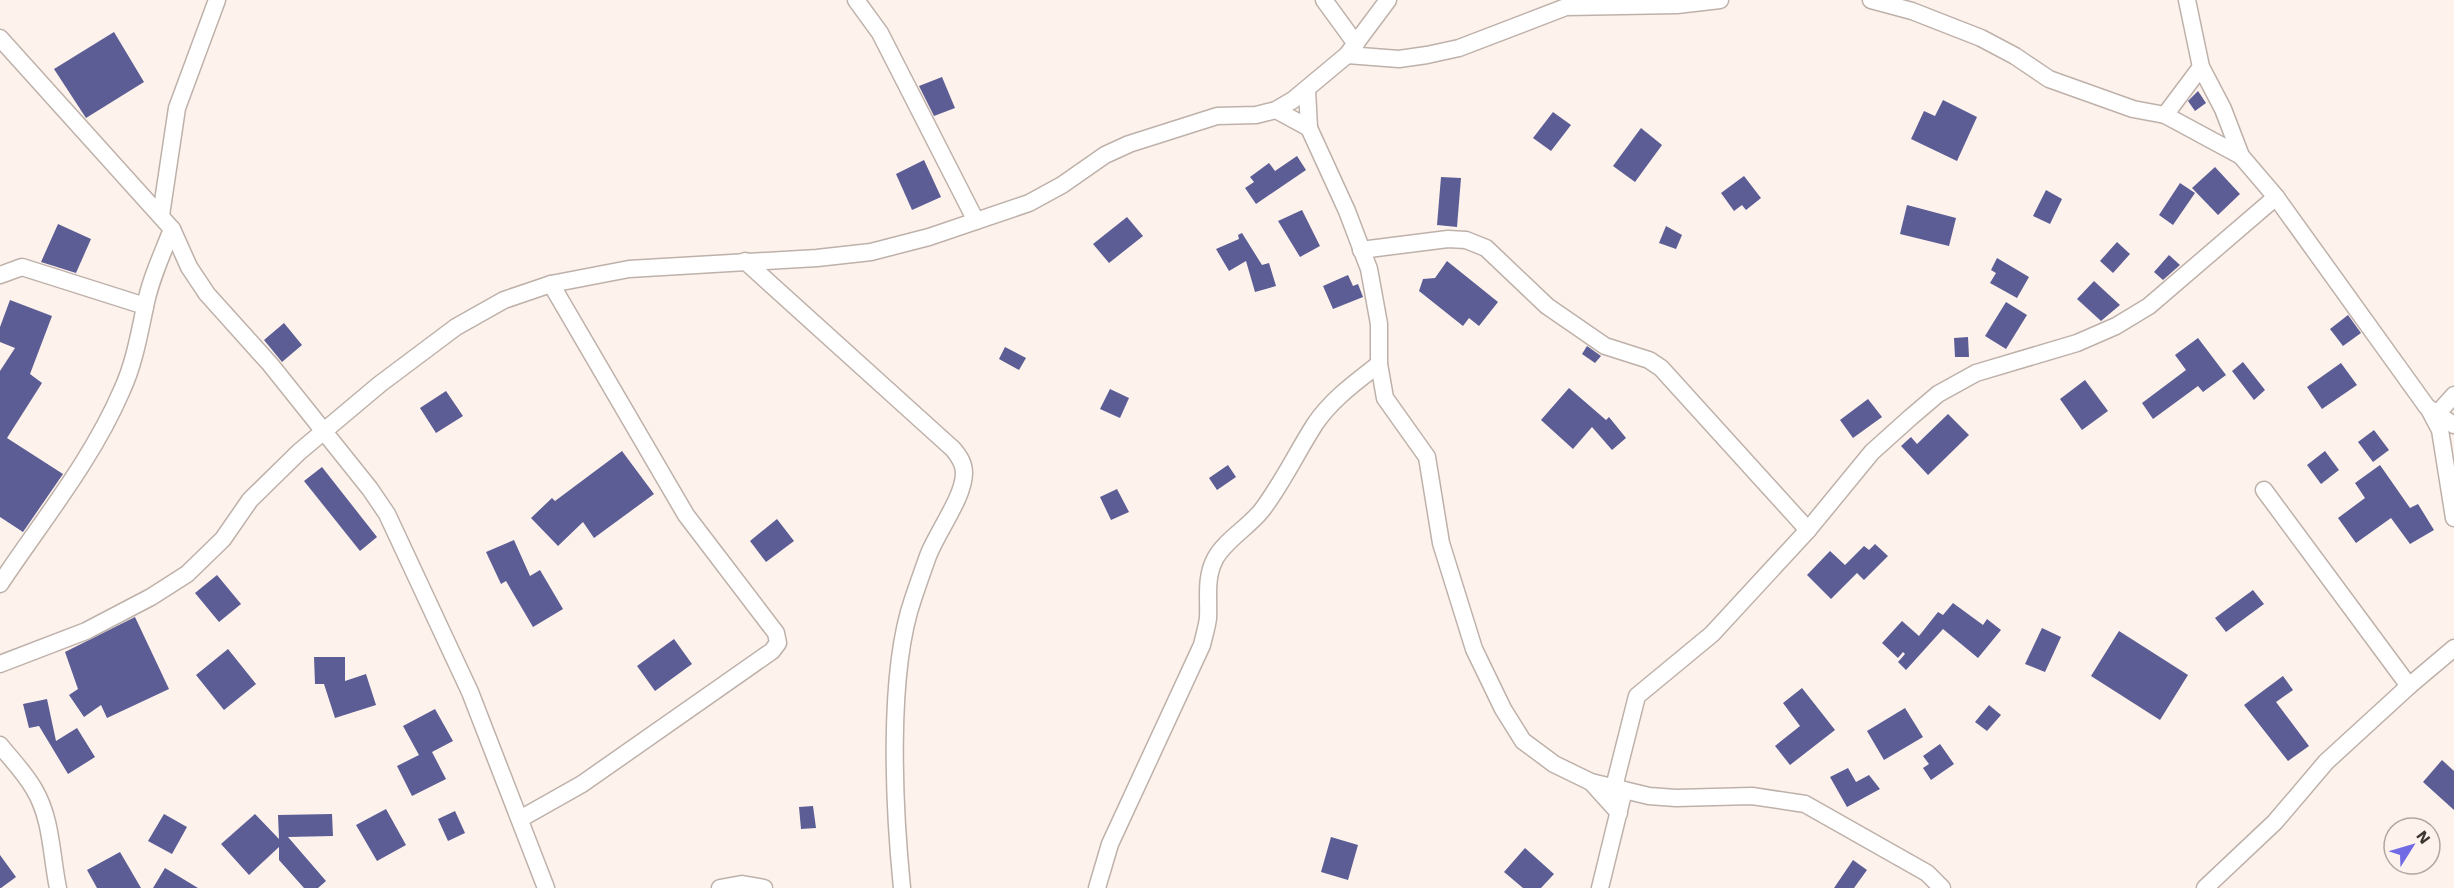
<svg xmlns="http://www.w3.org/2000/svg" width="2454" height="888" font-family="'Work Sans',sans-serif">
<rect width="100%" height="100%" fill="#fef2ed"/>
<g fill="#5b5d94">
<polygon points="114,32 144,82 86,118 54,69"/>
<polygon points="942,77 955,108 934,116 919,86"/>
<polygon points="2198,91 2206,103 2195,111 2188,101"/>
<polygon points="1943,100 1977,117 1957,161 1911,139 1924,111 1935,116"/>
<polygon points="1553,112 1571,125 1551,151 1533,138"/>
<polygon points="1641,128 1662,145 1635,182 1613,166"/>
<polygon points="1297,156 1306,170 1256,204 1245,188 1254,182 1250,177 1269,163 1275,171"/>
<polygon points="924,160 941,197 912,210 896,174"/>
<polygon points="2215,167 2240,194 2218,215 2192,188"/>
<polygon points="1744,176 1761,198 1746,210 1742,205 1734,211 1721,193"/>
<polygon points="1441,177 1461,178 1457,227 1437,225"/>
<polygon points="2180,183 2195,193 2173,225 2159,215"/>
<polygon points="2046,190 2062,199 2050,224 2033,216"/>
<polygon points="1907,205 1956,218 1949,246 1900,234"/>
<polygon points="1302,210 1320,246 1300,257 1278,221"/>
<polygon points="1127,217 1143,236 1109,263 1093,244"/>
<polygon points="58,224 91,239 76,273 41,262"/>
<polygon points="1666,226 1682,235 1676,249 1659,243"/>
<polygon points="1242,233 1262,265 1269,263 1276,286 1255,292 1246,261 1229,271 1216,249 1239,239 1238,235"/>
<polygon points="2117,242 2130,254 2113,273 2100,261"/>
<polygon points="2169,255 2180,265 2163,280 2154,272"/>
<polygon points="1997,258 2029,277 2017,298 1990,283 1996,273 1991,270"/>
<polygon points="1447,261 1498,302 1479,326 1469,318 1463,326 1419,291 1423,279 1435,278"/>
<polygon points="1348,275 1353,286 1358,284 1363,297 1333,309 1323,286"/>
<polygon points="2094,281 2120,305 2101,321 2077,299"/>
<polygon points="10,300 52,316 30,374 42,383 7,438 63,474 23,532 0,517 0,371 15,348 0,342 0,327"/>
<polygon points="2006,302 2027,315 2006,349 1985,336"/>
<polygon points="2348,315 2361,333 2343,346 2330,329"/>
<polygon points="284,323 302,345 282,362 264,340"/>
<polygon points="1968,337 1969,357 1955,357 1954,338"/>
<polygon points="2198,338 2226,375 2203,392 2198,386 2153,419 2142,403 2186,370 2175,355"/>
<polygon points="1587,346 1601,356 1595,363 1582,354"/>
<polygon points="1005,347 1026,358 1019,370 999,359"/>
<polygon points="2243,362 2265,390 2254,400 2232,371"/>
<polygon points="2341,363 2357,385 2322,409 2307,387"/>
<polygon points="2085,380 2108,411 2082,430 2060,399"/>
<polygon points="1569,388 1606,420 1609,417 1626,438 1612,450 1592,427 1573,449 1541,420"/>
<polygon points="1110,389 1129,398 1120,418 1100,409"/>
<polygon points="446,391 463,416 436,433 420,408"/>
<polygon points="1868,399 1882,417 1853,438 1840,420"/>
<polygon points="1948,414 1969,435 1928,475 1901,446 1911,437 1917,444"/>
<polygon points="2374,430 2389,450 2373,462 2358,442"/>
<polygon points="622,451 654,494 594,538 583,522 558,546 531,518 552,498 555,501"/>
<polygon points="2325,451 2339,470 2321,484 2307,465"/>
<polygon points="1228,465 1236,477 1217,490 1209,478"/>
<polygon points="2380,465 2410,508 2418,504 2434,530 2410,544 2391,518 2356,543 2338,518 2365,498 2355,483"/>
<polygon points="322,467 377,537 360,551 304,481"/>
<polygon points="1117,489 1129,512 1111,520 1100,497"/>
<polygon points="777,519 794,541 766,562 750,541"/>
<polygon points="514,540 530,576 540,570 563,609 533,627 506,581 501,584 486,552"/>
<polygon points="1875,544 1888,556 1864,580 1857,573 1831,599 1807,575 1830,551 1845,565 1864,546 1869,550"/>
<polygon points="217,575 241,604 219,622 195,593"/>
<polygon points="2253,590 2264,604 2226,632 2215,618"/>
<polygon points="1953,603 1983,625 1987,619 2001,630 1978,658 1943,629 1906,670 1898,662 1905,654 1903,652 1898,658 1882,643 1902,621 1919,636 1938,612 1943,615"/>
<polygon points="135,617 169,689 107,718 101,705 84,717 69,695 78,689 65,652"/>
<polygon points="2042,628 2061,637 2045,672 2025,664"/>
<polygon points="2119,631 2188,675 2160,720 2091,676"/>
<polygon points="674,639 692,664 655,691 637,666"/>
<polygon points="228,649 256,684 224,710 196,675"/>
<polygon points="314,657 345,657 345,681 366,674 376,705 335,718 324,684 315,684"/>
<polygon points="2283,676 2293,690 2276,702 2309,746 2288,761 2244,705"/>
<polygon points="1802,688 1835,730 1790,765 1775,746 1800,726 1783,703"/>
<polygon points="47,699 56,741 77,728 95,757 68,774 39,726 29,728 23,704"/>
<polygon points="1989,705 2001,715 1987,731 1975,722"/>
<polygon points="1905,708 1923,737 1884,760 1867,731"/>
<polygon points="435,709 453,741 432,752 446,779 412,796 397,766 419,755 403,726"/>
<polygon points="1940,744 1954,764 1931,780 1923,768 1929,764 1923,756"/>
<polygon points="2442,760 2454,771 2454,810 2423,782"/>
<polygon points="1848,768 1856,782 1869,775 1880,789 1847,807 1830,777"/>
<polygon points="813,806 816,828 801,829 799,807"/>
<polygon points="386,809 406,845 377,861 356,825"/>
<polygon points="455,811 465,833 448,841 438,819"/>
<polygon points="164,814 187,827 172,854 148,841"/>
<polygon points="255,814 279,839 278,815 332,814 333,836 288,837 326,881 318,888 304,888 279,860 279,847 249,875 221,844"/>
<polygon points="1331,837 1358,845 1348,880 1321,872"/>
<polygon points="1525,848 1554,874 1541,888 1523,888 1504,872"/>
<polygon points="120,852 141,888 97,888 87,870"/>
<polygon points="0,855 16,877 1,888 0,888"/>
<polygon points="1853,860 1867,870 1854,888 1834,888"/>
<polygon points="165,868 198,888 153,888"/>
</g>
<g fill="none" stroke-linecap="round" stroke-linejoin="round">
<g stroke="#beb1aa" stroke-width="19">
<g id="street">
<polyline points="856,0 880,33 976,221"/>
<polyline points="1324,0 1356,44"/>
<polyline points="1871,0 1912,11 1981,38 2015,56 2049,79 2133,109 2165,115 2241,156"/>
<polyline points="2187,0 2201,67 2223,109 2241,156 2276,197 2427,407 2454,425"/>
<polyline points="0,38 172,229 189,267 207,294 270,364 370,489 387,514 470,692 546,888"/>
<polyline points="1347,55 1399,59 1427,55 1459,48 1566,7 1677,5 1720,0"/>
<polyline points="1307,90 1309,128 1347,211 1369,269 1379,324 1379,364 1385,398 1427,457 1441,543 1474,649 1503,709 1523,741 1554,764 1591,782 1649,796 1676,798 1752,796 1805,804 1927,873 1942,888"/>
<polyline points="1276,110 1309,128"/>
<polyline points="2165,115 2201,67"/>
<polyline points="161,215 177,108 217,0"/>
<polyline points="1361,250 1448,239 1466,240 1486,248 1547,306 1605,346 1649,360 1661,368 1808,530"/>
<path d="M745,261L953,449C959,456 964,463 964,473C964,497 937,532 928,556C923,570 918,584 913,599C887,674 894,808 902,888"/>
<polyline points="0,275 22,267 145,306"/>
<polyline points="2430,411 2440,430 2454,518"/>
<polyline points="2437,414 2454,395"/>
<polyline points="2264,490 2409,686"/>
<path d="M0,584C42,521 92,460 122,390C134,364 139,335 145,307C150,280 162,255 172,229"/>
<polyline points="0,664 86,631 151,597 187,574 223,539 250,500 299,452 380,384 456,327 504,300 551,284 629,269 817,258 871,252 929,237 1029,203 1062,185 1105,155 1129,144 1217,116 1256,115 1276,110 1293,100 1347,55 1388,0"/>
<path d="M0,745C11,759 25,773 34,789C52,819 51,855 58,888"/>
<polyline points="1591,782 1619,813"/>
<polyline points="520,819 582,784 772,651 778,643 776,633 686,515 551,284"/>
<polyline points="720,888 742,884 764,888"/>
<path d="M1097,888L1110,844L1202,645C1204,636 1207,627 1208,618C1209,598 1205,578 1215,559C1225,540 1249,527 1262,510C1283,482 1297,452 1315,424C1332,399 1356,382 1379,364"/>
<polyline points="1600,888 1624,790 1614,787 1637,696 1712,634 1808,530 1872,452 1911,417 1938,394 1976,373 2077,343 2116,326 2149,306 2276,197"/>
<polyline points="2205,888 2275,822 2326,762 2409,686 2454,648"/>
</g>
</g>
<use href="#street" stroke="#fff" stroke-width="16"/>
</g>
<g transform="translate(2412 846) rotate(53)"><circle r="28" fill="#fef2ed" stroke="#b0a7a3" stroke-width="1.5"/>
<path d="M0-4.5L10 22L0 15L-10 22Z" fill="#706be5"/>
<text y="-9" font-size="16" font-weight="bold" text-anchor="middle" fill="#3c3633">N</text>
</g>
</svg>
